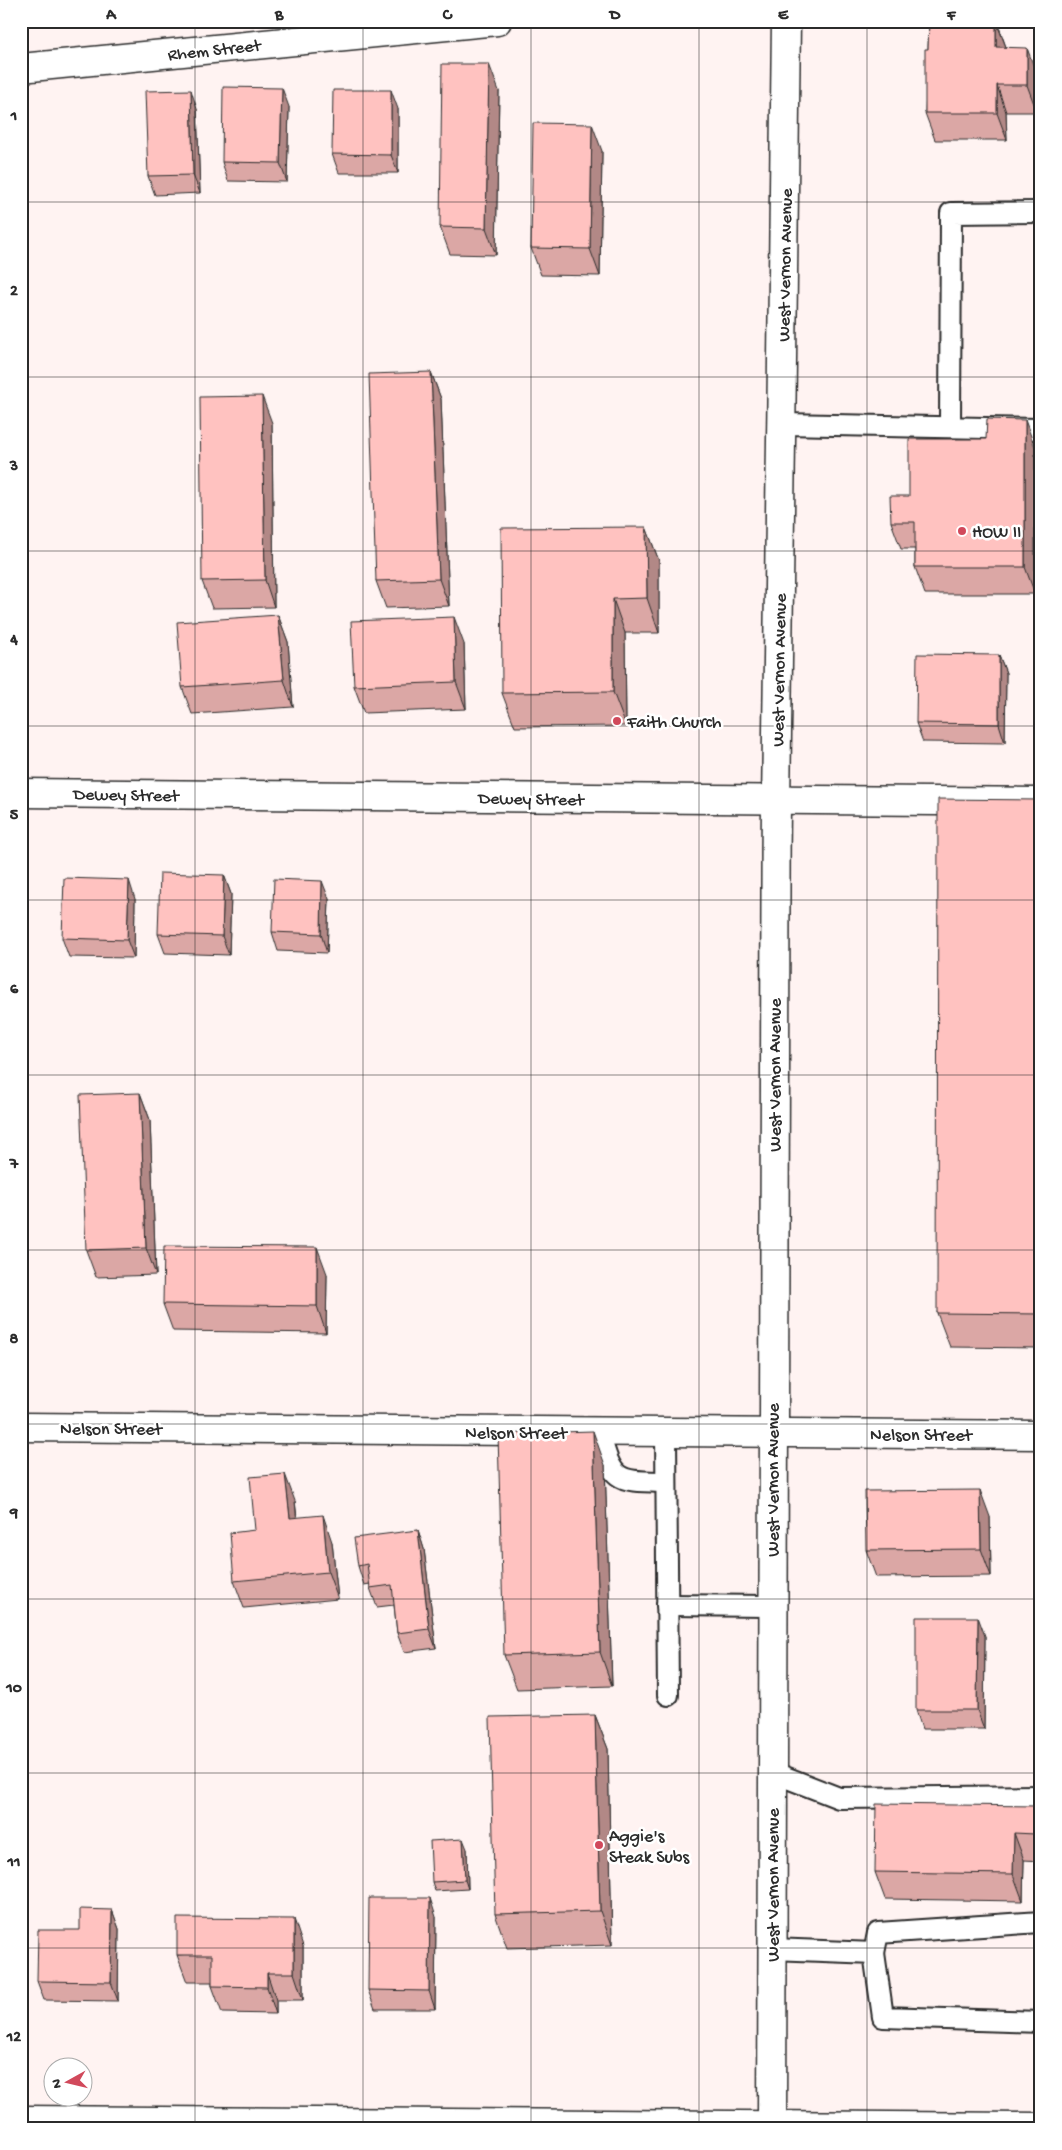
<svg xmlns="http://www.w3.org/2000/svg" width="1062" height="2150" font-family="'Gochi Hand',sans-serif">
<rect width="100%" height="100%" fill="#fff3f2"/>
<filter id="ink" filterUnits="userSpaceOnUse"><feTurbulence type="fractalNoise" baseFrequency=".02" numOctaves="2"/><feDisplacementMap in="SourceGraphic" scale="10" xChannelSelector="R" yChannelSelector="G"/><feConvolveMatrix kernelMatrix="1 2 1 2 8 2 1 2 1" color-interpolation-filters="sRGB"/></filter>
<g filter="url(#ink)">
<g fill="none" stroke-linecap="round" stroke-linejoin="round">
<g stroke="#2b2b2b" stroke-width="24">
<g id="lane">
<polyline points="783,424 1041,429"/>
<polyline points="950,426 951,213 1041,212"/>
<path d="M599,1432C613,1483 616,1481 666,1482"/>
<polyline points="666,1433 668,1695"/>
<polyline points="667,1605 772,1606"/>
<polyline points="772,1772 839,1798 1041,1796"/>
<polyline points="772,1949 874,1953 883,2017 1041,2022"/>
<polyline points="874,1953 878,1933 1041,1922"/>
</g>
</g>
<g stroke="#2b2b2b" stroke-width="31">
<g id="street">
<polyline points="21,68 497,21"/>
<polyline points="21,793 1041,802"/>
<polyline points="21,1427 1041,1435"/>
<polyline points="21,2120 1041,2127"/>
</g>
</g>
<g stroke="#2b2b2b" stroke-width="31">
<path id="primary" d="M772,2129C772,1687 772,1246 776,805C779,544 784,282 786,21"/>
</g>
<use href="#lane" stroke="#fff" stroke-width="20"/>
<use href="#street" stroke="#fff" stroke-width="28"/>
<use href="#primary" stroke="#fff" stroke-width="28"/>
</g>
<g fill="#dba7a5" stroke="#2b2b2b">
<polygon points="929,21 997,21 1006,47 1037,75 1037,112 1006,112 1007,140 935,140 925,113 928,49"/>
<polygon points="499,91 496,255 450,254 440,227"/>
<polygon points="289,107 287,182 228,181 222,162"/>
<polygon points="197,109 200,193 155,195 148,176"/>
<polygon points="398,109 398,173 339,173 332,154"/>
<polygon points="602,151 600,276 541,275 531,248"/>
<polygon points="431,372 441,399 449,606 386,608 376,581"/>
<polygon points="272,423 274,607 212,608 202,581"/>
<polygon points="1035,447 1035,594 925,594 915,567 915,549 901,549 891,522 909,496"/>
<polygon points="646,527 659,561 659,633 625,633 626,726 515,727 502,693"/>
<polygon points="278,615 288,642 293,707 192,714 182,687"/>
<polygon points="464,644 466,709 364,713 354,686"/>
<polygon points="999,655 1006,673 1005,743 923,742 916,723"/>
<polygon points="1041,800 1041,1348 950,1347 937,1313"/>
<polygon points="224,875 231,894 229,955 165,953 158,934"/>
<polygon points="135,899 134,958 69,957 62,938"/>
<polygon points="329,899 327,953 278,951 272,932"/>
<polygon points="140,1093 150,1120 156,1275 96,1277 86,1250"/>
<polygon points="327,1274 326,1333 173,1331 163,1304"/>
<polygon points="605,1465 612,1686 517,1689 504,1655"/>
<polygon points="295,1501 297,1517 332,1542 338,1599 244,1608 234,1581 255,1530"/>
<polygon points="990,1517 991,1576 876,1577 866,1550"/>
<polygon points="418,1530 424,1549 436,1648 404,1652 397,1633 394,1605 377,1607 370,1588 370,1584 364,1585 358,1566"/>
<polygon points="985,1636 984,1729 922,1729 916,1710"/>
<polygon points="595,1715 608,1749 612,1945 507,1948 495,1914"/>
<polygon points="1041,1820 1041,1861 1024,1860 1023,1901 885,1899 875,1872"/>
<polygon points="467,1849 468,1889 435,1891 432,1882"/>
<polygon points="112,1910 119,1929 118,2001 44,2000 37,1981"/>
<polygon points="436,1917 435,2009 375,2009 368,1990"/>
<polygon points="303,1946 303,2000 276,2000 276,2014 222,2013 212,1986 212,1982 187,1982 177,1955"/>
</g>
<g fill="#b28886" stroke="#2b2b2b">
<polygon points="996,21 1006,47 1006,74 996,47"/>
<polygon points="1027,48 1037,75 1037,112 1027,85"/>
<polygon points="489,64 499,91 496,255 486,228"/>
<polygon points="997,85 1006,112 1007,140 997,113"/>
<polygon points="282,88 289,107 287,182 280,163"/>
<polygon points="191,90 197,109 200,193 193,175"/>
<polygon points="391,90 398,109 398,173 391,155"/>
<polygon points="592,124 602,151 600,276 590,249"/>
<polygon points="431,372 441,399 449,606 439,579"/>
<polygon points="262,396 272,423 274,607 265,580"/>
<polygon points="1025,420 1035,447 1035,594 1025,567"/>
<polygon points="646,527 659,561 659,633 647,598"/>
<polygon points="613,599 625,633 626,726 613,692"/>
<polygon points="278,615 288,642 293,707 284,680"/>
<polygon points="454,617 464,644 466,709 456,682"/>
<polygon points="999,655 1006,673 1005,743 999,724"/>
<polygon points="224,875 231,894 229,955 222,936"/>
<polygon points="129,880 135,899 134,958 127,940"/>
<polygon points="322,881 329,899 327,953 321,934"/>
<polygon points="140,1093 150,1120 156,1275 146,1248"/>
<polygon points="317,1247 327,1274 326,1333 317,1306"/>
<polygon points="593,1431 605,1465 612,1686 600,1652"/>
<polygon points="285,1474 295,1501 299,1545 290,1518"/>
<polygon points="980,1490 990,1517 991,1576 981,1549"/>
<polygon points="323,1515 332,1542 338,1599 328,1572"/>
<polygon points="418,1530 424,1549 436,1648 429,1629"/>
<polygon points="978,1617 985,1636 984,1729 977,1710"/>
<polygon points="595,1715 608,1749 612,1945 600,1911"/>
<polygon points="1036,1806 1041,1820 1041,1849 1035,1834"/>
<polygon points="1014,1833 1024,1860 1023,1901 1013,1874"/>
<polygon points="463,1839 467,1849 468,1889 465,1880"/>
<polygon points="430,1898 436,1917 435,2009 429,1991"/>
<polygon points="112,1910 119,1929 118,2001 111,1982"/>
<polygon points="294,1919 303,1946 303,2000 294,1973"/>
<polygon points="267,1973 276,2000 276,2014 267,1987"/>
</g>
<g fill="#ffc2c0" stroke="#2b2b2b">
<polygon points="929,21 996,21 996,47 1027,48 1027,85 997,85 997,113 925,113 925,49 928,49"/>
<polygon points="442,64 489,64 486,228 440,227"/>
<polygon points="223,87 282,88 280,163 222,162"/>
<polygon points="191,90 193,175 148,176 145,91"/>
<polygon points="333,90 391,90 391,155 332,154"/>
<polygon points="533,123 592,124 590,249 531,248"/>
<polygon points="431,372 439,579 376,581 369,374"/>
<polygon points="262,396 265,580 202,581 200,397"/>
<polygon points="987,419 1025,420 1025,567 915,567 915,522 891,522 890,496 909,496 909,439 986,439"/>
<polygon points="646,527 647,598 613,599 613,692 502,693 501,528"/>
<polygon points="278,615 284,680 182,687 177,622"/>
<polygon points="454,617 456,682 354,686 351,621"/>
<polygon points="917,654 999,655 999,724 916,723"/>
<polygon points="938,799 1041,800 1041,1314 937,1313"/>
<polygon points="160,873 224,875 222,936 158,934"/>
<polygon points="64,878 129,880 127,940 62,938"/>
<polygon points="274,879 322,881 321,934 272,932"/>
<polygon points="140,1093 146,1248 86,1250 80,1095"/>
<polygon points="164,1246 317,1247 317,1306 163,1304"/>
<polygon points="593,1431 600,1652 504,1655 498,1434"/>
<polygon points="285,1474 290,1518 323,1515 328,1572 234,1581 230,1533 255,1530 250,1477"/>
<polygon points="980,1490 981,1549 866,1550 865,1491"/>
<polygon points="418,1530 429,1629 397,1633 392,1585 370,1588 367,1564 358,1566 354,1538"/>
<polygon points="916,1617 978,1617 977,1710 916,1710"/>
<polygon points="595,1715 600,1911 495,1914 490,1717"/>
<polygon points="876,1804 1036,1806 1035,1834 1014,1833 1013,1874 875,1872"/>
<polygon points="463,1839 465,1880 432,1882 430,1841"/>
<polygon points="369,1898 430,1898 429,1991 368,1990"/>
<polygon points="80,1909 112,1910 111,1982 37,1981 38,1930 80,1930"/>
<polygon points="177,1918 294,1919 294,1973 267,1973 267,1987 212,1986 212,1955 177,1955"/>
</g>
</g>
<path fill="none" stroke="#2b2b2b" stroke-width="1" stroke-opacity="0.55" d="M195,21V2129M363,21V2129M531,21V2129M699,21V2129M867,21V2129M21,202H1041M21,377H1041M21,551H1041M21,726H1041M21,900H1041M21,1075H1041M21,1250H1041M21,1424H1041M21,1599H1041M21,1773H1041M21,1948H1041"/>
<g fill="#d1495b" stroke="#fff" stroke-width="2">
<circle cx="962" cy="531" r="5"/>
<circle cx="617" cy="721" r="5"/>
<circle cx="599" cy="1845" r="5"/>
</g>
<g text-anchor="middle" stroke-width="5" stroke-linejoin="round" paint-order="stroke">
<g font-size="18" fill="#2b2b2b" stroke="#fff">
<text transform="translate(214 49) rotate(-6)" y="6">Rhem Street</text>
<text transform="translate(784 265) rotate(-89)" y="6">West Vernon Avenue</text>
<text transform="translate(778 670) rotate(-89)" y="6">West Vernon Avenue</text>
<text transform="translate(126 794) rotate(1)" y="6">Dewey Street</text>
<text transform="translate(531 798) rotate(1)" y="6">Dewey Street</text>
<text transform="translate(774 1075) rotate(-90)" y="6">West Vernon Avenue</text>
<text x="111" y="1434">Nelson Street</text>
<text x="516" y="1438">Nelson Street</text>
<text x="921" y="1440">Nelson Street</text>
<text transform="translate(772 1480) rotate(-90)" y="6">West Vernon Avenue</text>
<text transform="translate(772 1885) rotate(-90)" y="6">West Vernon Avenue</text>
</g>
<g font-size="18" fill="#2b2b2b" stroke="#fff" text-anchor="start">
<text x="972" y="537">HOW II</text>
<text x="627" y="727">Faith Church</text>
<text x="609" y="1841">Aggie's<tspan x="609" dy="21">Steak Subs</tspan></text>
</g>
</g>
<rect width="1062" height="2150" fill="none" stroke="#fff" stroke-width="55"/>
<g transform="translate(68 2082) rotate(262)"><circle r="24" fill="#ffffff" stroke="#aaaaaa"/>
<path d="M0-4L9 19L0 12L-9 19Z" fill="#d1495b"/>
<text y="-8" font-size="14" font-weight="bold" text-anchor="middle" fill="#2b2b2b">N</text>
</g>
<rect x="28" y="28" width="1006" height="2094" fill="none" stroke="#2b2b2b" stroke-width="2"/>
<g font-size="16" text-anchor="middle" font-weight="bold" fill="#2b2b2b">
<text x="111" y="19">A</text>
<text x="279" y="19">B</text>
<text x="447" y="19">C</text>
<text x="615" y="19">D</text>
<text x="783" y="19">E</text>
<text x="951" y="19">F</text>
<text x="14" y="120">1</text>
<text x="14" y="295">2</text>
<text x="14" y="470">3</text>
<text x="14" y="644">4</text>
<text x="14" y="819">5</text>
<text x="14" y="993">6</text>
<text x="14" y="1168">7</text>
<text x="14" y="1343">8</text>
<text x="14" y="1517">9</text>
<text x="14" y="1692">10</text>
<text x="14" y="1866">11</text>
<text x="14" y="2041">12</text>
</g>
</svg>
